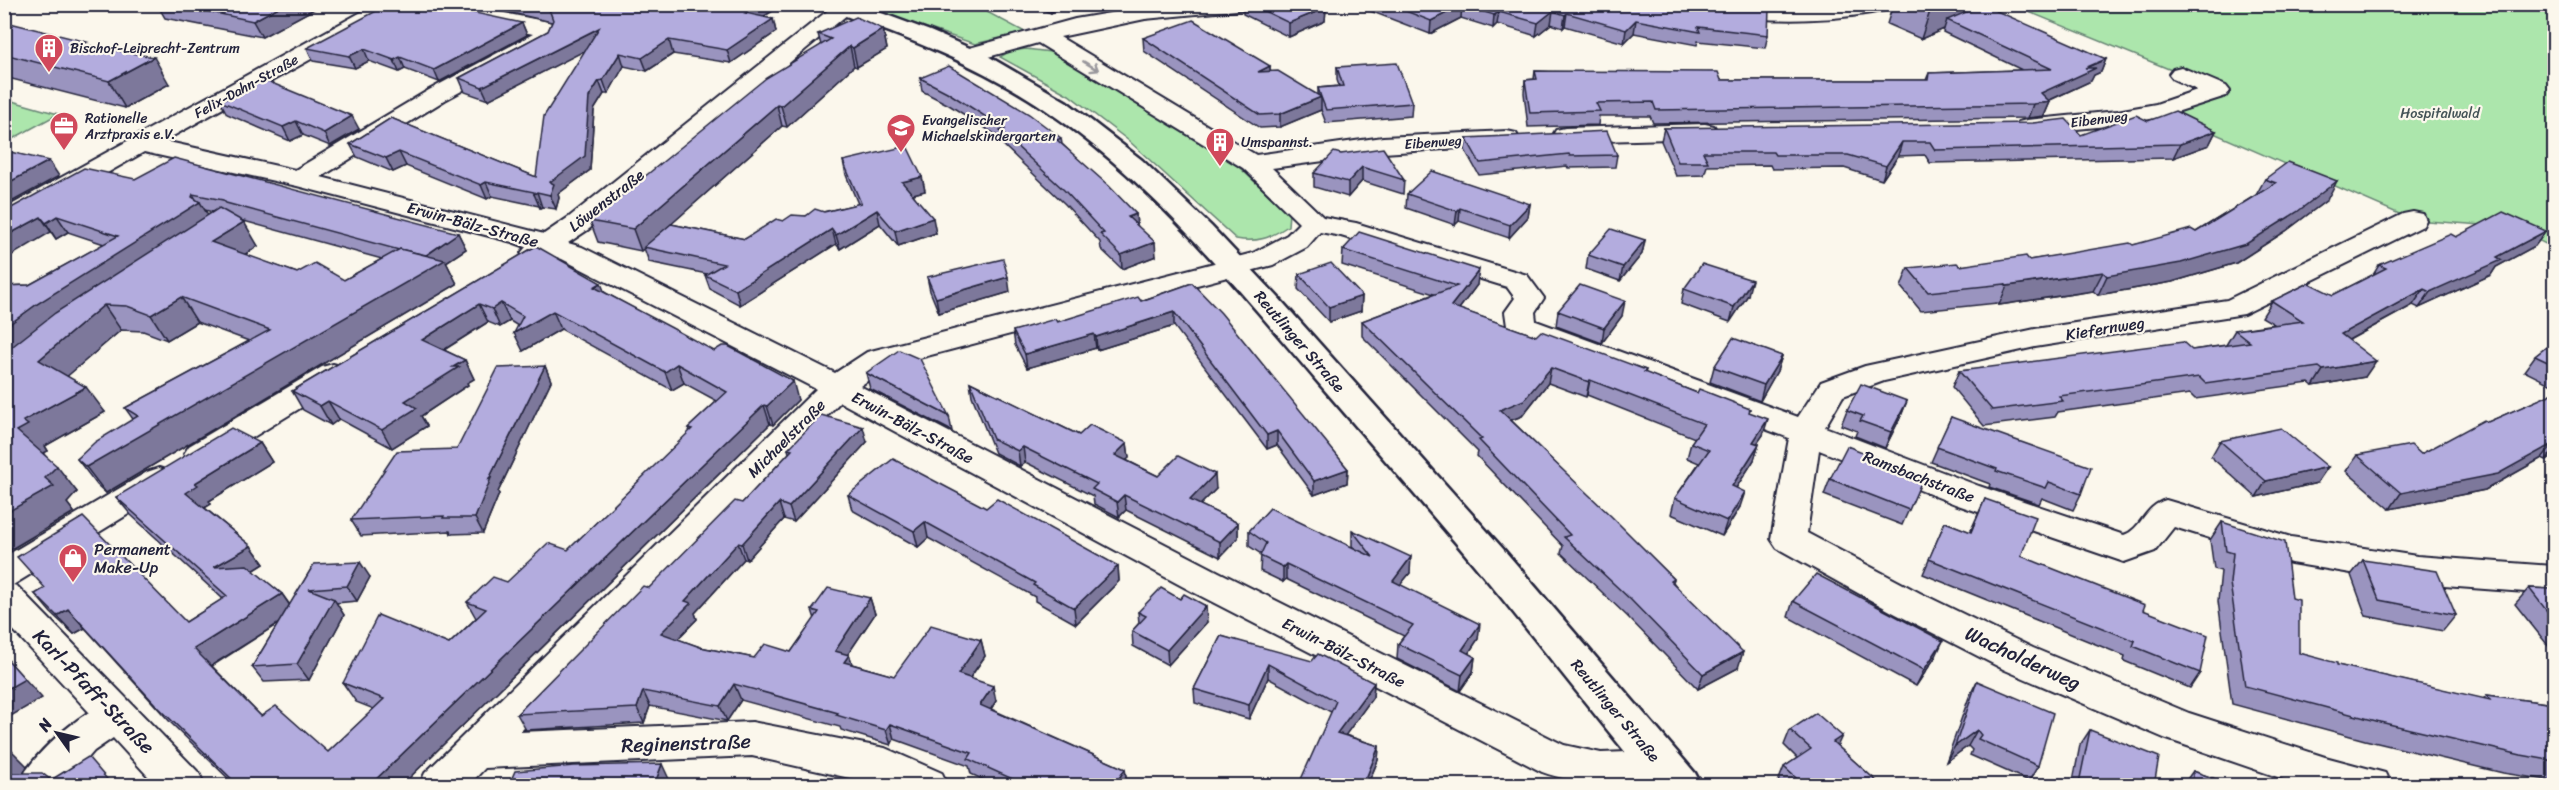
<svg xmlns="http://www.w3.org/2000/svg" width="2559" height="790" font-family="Sriracha,sans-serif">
<rect width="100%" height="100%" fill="#fbf7ec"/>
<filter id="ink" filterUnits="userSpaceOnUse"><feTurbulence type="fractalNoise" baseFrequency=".0167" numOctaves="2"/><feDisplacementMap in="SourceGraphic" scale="12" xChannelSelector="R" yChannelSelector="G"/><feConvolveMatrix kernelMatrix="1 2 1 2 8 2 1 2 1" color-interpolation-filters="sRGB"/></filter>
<g filter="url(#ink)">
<g fill="#ace6ac" stroke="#678474" stroke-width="1.5">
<polygon points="875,4 974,5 1025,32 975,44 870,9"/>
<polygon points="2012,5 2554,5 2554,248 2511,227 2413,220 2161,110 2217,92 2181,74"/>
<path d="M1026,49L1059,53L1230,159L1289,213L1288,226C1270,238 1257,243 1236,239L1129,141L1069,95L1000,57L1010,51Z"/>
<polygon points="4,99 5,99 58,114 5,143"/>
</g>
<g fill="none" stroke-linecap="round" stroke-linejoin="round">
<g stroke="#22223b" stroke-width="4">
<g id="minor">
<path d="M376,4H403L401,9L164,141L295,170L429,90L533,34L424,10L416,9L414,4H459L544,21L552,23C556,30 556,35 552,42L445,100L321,177L544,234L569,217L836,4H860L589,229L568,243L582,247L835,373L867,352L1253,253L1287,235L1299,223L1243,168L1038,43L970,62L962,60L959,55L962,50L1075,19L1145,7L1247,4L1245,9L1237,10L1145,19L1060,37L1256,155L1383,137L1507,131L1516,133L1519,138L1516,143L1507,145L1383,153L1272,168L1323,217L1356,223L1527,275L1544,298L1535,312L1536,321L1798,417L1821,382L1865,366L2035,329L2227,300L2403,214L2413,212L2423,214L2426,220L2423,226L2244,314L2035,347L1884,381L1843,396L1825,427L1979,486L2124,535C2142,529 2144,506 2166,500L2291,537L2417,556L2554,566V594L2417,584L2291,563L2174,527L2155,551L2124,562L1955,504L1819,450L1807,533L1920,593L2033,648L2189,713L2325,757L2385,773L2391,786H2304L2164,738L2005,670L1894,613L1777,548L1771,539L1789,438L1511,333L1507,326L1505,312L1515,298L1507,287L1341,236L1320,232L1307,247L1273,265L889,366L860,386L1219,572L1564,745L1601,753L1627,752L1655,740L1669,745L1675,757C1653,790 1579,786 1542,772L1193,592L840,402L520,732L752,722L885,748L942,773L948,786H885L752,756L485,768L468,786H419L425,773L460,739L816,389L562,259L551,255L535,261L525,259L521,253L526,247L512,242L297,186L144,152L14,226L4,228V209Z"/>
<path d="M1844,4H1892L1890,9C1836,22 1782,21 1727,17L1719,16L1716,11L1719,6L1727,5L1785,7Z"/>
<polygon points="2181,67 2226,86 2230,91 2226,96 2161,117 2117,125 2027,134 2018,132 2015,127 2018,122 2027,120 2117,111 2156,104 2197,90 2173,79 2169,74 2173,69"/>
<polygon points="1705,124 1714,126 1717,131 1714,136 1705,138 1565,142 1556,140 1553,135 1556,130 1565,128"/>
<polygon points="333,364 344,367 348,374 344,381 213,462 201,465 189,462 184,454 189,446 322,367"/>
<path d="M159,468L171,472L176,480L171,488L13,585L17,586L199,773L205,786H157L113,738L94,751L64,786H17C32,756 62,730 89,712L4,620V557L147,472Z"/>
</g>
</g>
<g stroke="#22223b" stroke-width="5">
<path id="tertiary" d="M823,4H857L930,31L986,55L1067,102L1142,160L1211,226L1277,296L1504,550L1695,773L1702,786H1653C1601,723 1551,659 1500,596C1440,523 1378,452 1316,380C1234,284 1152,182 1046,110C979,64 903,36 826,9Z"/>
</g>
<use href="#minor" fill="#fbf7ec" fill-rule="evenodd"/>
<use href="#tertiary" fill="#fbf7ec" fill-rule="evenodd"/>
</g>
<g fill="#9a94bf" stroke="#22223b" stroke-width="1.5" fill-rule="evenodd">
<polygon points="157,4 317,4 318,7 262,37 165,18"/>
<polygon points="472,4 784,4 763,17 773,19 776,32 731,63 673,54 647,71 624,66 608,94 604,94 594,110 590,170 558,194 559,198 556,209 542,207 540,208 539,206 492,196 487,199 406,166 393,172 357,157 350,144 391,118 536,177 585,50 488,100 465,92 459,78 548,31 552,22"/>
<polygon points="1025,4 1065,4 1051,13"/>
<polygon points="1243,4 1318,4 1326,8 1325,21 1289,37 1243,14"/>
<polygon points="1365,4 1682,4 1768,35 1765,48 1698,41 1697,45 1634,33 1624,43 1565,26 1563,28 1551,24 1536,36 1497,24 1493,28 1461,18 1430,34 1365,9"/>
<polygon points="1893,4 1970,4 1968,11 2106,59 2101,72 2094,75 2091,81 2048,101 2050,102 2044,116 2028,118 1653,123 1650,116 1599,116 1598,125 1528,127 1524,93 1525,80 1534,79 1535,71 1721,80 1926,80 1929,73 2022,70 1943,32 1944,29 1921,39 1887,24"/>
<polygon points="4,23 89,46 169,84 125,108 4,77"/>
<polygon points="522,23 527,35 439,82 405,69 399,72 369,61 355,68 313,61 307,48"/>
<polygon points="883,29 887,49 857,67 854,66 787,127 782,126 671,224 745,239 783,221 858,204 846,175 843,161 922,177 925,191 913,194 936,233 898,246 880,224 840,249 836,244 740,305 710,289 705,275 707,274 649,262 644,248 641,251 598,242 590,221 821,45 818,34"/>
<polygon points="1143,38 1270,66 1270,71 1318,95 1318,88 1339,86 1337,80 1337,67 1412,103 1411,116 1326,123 1321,110 1280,127 1260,128 1144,51"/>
<polygon points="920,78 1061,138 1062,144 1136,214 1137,225 1156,256 1122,269 1101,249 1100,242 1065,204 1002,144 1001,138 949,105 922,91"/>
<polygon points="220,101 359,129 330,146 303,135 290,141 227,114"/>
<polygon points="2148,121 2216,131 2209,145 2173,158 1930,163 1925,155 1898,156 1882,180 1844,168 1772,169 1770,165 1707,166 1704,175 1676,176 1661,141 1664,128 2081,135"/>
<polygon points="1466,138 1617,155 1615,167 1568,168 1567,166 1479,175 1465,150"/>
<polygon points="1341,154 1404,180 1403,194 1362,181 1348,197 1314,187 1314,173"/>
<path d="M135,179L458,233L466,249L446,262L457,284L106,493L97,485L77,459L133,419L125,408L249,341L197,322L167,340L143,331L121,330L67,376L105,412L45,446L48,451L43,453L77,492L67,503L74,512L8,551L4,548V286L29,285L104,244L68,232L56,239L51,232L4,212ZM205,210L213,212L208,215ZM240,220L382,259L344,280L297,273L245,255L258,246Z"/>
<polygon points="2265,179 2327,200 2286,231 2236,263 2172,282 2098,295 2093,291 1999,305 1997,303 1921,311 1901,287 1908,268 1960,266 2029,260 2133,245 2196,232 2256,195"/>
<polygon points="1407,194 1530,204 1528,217 1509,238 1459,221 1455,225 1406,208"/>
<polygon points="2546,231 2535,246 2496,267 2491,275 2419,308 2413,305 2349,340 2365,377 2313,386 2309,383 2195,399 2190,394 2058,412 2055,417 1984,426 1952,387 1959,371 2192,350 2226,345 2235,330 2274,324 2262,317 2272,301 2333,295 2373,275 2379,265 2456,237"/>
<polygon points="1645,240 1642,254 1620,281 1586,269 1588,255"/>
<polygon points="536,246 604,292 798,400 773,425 770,424 401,786 236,786 171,723 85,628 74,634 51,613 35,594 186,622 223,599 131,515 116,497 260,443 272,462 209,501 211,504 205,508 251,546 264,564 253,571 282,594 290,605 314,564 370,577 357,601 336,603 344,615 309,680 264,682 252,667 279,623 212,666 261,716 328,752 374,709 356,702 343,683 449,644 476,618 467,602 507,582 568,550 690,432 688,428 717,401 684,383 672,390 561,329 523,351 518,326 510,321 500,327 488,322 444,350 465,360 474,379 467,383 468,385 421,416 427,426 392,448 339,419 331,425 303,410 292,391"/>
<polygon points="1343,250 1477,285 1459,309 1536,336 1646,370 1645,373 1697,393 1750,409 1749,412 1763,435 1757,443 1759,444 1754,460 1736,488 1740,507 1722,536 1671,514 1675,498 1699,463 1687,458 1691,443 1695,438 1587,395 1586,397 1548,383 1522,416 1511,420 1674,579 1673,582 1738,668 1698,689 1627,616 1561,553 1563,546 1477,456 1478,452 1362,336 1362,321 1434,294 1342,265"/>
<polygon points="1299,274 1362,296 1361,311 1329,322 1298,289"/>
<polygon points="927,277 1010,292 939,313 930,291"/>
<polygon points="1192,283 1348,469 1347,483 1314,495 1277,445 1267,449 1174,326 1097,350 1096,348 1027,368 1015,345 1013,331 1057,322 1141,301"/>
<polygon points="1684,289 1748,295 1730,322 1681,304"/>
<polygon points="1558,311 1622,316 1602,343 1556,326"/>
<polygon points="2554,341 2554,386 2524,371 2535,356"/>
<polygon points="1782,356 1777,371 1760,401 1710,382 1714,367"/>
<polygon points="545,366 551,381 498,492 499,494 483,533 451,534 450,531 361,536 351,520 457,449"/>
<polygon points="866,373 949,416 952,431 870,389"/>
<polygon points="970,382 1079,435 1127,443 1129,458 1126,460 1158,476 1216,489 1200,505 1238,523 1238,538 1220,557 1126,510 1119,517 1094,504 1093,496 1025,462 1020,466 995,453 972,396"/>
<polygon points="2554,393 2554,456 2546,460 2542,458 2485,490 2390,509 2346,471 2357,455 2421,454 2488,422"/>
<polygon points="1907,401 1901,416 1885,448 1855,436 1857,431 1841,425 1847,410"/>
<polygon points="1951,417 2081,494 2073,510 2042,498 2039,504 1989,487 1990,484 1931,462"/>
<polygon points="2220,441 2317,483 2256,497 2211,457"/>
<polygon points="867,442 794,522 784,519 747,560 744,559 695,613 697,619 677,639 700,647 754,658 791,652 815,619 812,610 870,598 875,614 848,654 849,655 852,664 894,676 981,640 985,656 970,678 996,701 991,709 1125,769 1127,784 1126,786 997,786 971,774 969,766 894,739 891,745 841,730 840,727 741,700 727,721 650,706 644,723 526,730 517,714 649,588 742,503 789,453 788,449"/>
<polygon points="1923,478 1902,525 1824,495 1830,479"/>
<polygon points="848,495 986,508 1118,566 1119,581 1076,624 1035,601 1035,597 928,538 918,547 852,510"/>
<polygon points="1985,499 2021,556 2143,610 2200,673 2190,688 2124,661 2125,656 1923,574 1945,522 1970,532"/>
<polygon points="2222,522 2292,598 2299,653 2337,665 2483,699 2487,695 2554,704 2554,781 2503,773 2365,740 2232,704 2218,601 2221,571 2214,569 2210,540"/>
<polygon points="1352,530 1410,573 1400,585 1478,639 1468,654 1475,657 1473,672 1460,691 1397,659 1398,644 1404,636 1286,579 1283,582 1260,571 1261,554 1249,546 1249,531 1354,548 1352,546"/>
<polygon points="2363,560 2456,615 2443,631 2366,616 2351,575"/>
<polygon points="2529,588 2554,589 2554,653 2515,604"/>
<polygon points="1793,601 1936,656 1916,686 1788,617"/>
<polygon points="1138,612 1207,622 1168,665 1133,646 1132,631 1139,623"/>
<polygon points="1221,636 1374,683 1373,697 1345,735 1379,746 1378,760 1367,786 1331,712 1268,678 1249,719 1195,703 1194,689"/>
<polygon points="1977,681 2038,766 2029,781 1970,755 1972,750 1968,746 1946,762 1969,697"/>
<polygon points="1790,730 1837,746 1882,786 1782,786 1778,782 1784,767 1797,758 1784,745"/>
<polygon points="2090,730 2154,786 2072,786 2080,745"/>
<polygon points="2193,771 2235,786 2182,786"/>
</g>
<g fill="#7d789b" stroke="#22223b" stroke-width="1.5">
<polygon points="284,4 317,4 318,7 262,37 253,21"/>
<polygon points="759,4 784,4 748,26 745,13"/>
<polygon points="1050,4 1065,4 1051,13"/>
<polygon points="1939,4 1970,4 1965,20 1947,20 1944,29 1921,39 1931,8"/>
<polygon points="1462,5 1461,18 1430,34 1431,21"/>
<polygon points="1326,8 1325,21 1289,37 1289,23"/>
<polygon points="1553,11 1551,24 1536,36 1538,23"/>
<polygon points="1499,12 1497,24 1493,28 1494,15"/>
<polygon points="1567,13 1565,26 1563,28 1565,15"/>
<polygon points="773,19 776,32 731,63 727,50"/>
<polygon points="1636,20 1634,33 1624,43 1626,30"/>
<polygon points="522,23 527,35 439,82 434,70"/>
<polygon points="599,28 604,41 488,100 482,87"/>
<polygon points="883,29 887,49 857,67 853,48"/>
<polygon points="669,40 673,54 647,71 642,58"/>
<polygon points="850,46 854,66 787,127 781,106"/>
<polygon points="364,49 369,61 355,68 349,56"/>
<polygon points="620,53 624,66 608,94 603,80"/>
<polygon points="154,57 169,84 125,108 109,81"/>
<polygon points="400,57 405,69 399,72 394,60"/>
<polygon points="2106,59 2101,72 2094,75 2091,81 2043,103 2050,102 2044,116 2028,118 2033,104 2041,93 2085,68"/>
<polygon points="1270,66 1270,79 1258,72"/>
<polygon points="599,81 604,94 594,110 590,170 558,194 559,198 556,209 550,195 550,182 589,97"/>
<polygon points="1321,97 1321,110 1280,127 1280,114"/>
<polygon points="777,105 782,126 641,251 633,229"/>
<polygon points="352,116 359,129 330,146 324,133"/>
<polygon points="296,121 303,135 290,141 283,127"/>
<polygon points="2216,131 2209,145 2173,158 2180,144"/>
<polygon points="1902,142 1898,156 1882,180 1886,166"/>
<polygon points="399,152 406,166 393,172 386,158"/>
<polygon points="49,161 59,176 4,206 4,185"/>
<polygon points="1362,167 1362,181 1348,197 1348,182"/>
<polygon points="922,177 925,191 905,196 902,182"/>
<polygon points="2337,181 2327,200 2286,231 2236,263 2172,282 2098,295 2107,276"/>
<polygon points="486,182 492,196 487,199 481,185"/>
<polygon points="537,192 542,207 540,208 534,194"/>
<polygon points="193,194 198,203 200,202 209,217 4,354 4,328 37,304 192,197"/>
<polygon points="1530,204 1528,217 1509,238 1510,225"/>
<polygon points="1460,208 1459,221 1455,225 1457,211"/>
<polygon points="877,210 880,224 840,249 836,235"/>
<polygon points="1136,214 1137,229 1128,217"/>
<polygon points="57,216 68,232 56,239 46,223"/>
<polygon points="41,217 51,232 4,260 4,237"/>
<polygon points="933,218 936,233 898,246 895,231"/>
<polygon points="244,222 258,246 225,267 211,242"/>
<polygon points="832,229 836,244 740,305 736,290"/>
<polygon points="2546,231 2535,246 2496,267 2491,275 2419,308 2430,292"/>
<polygon points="458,233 466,249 446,262 457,284 106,493 86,467 424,257"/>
<polygon points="1645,240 1642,254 1620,281 1623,267"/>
<polygon points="1155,242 1156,256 1122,269 1121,255"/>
<polygon points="1479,270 1477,285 1450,321 1451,306"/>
<polygon points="2103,272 2093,291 1999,305 2007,286"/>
<polygon points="1008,277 1010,292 939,313 936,298"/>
<polygon points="1752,280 1748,295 1730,322 1734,307"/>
<polygon points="601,283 608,301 594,287"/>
<polygon points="2424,289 2413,305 2330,350 2341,334"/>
<polygon points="1362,296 1361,311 1329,322 1329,307"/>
<polygon points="181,297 197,322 167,340 151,315"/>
<polygon points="1625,301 1622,316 1602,343 1604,328"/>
<polygon points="501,303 510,321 500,327 492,309"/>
<polygon points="479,304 488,322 431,358 422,340"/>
<polygon points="104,305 121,330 57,385 39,360"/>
<polygon points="553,311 561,329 523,351 514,333"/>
<polygon points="1174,312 1174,326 1097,350 1096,337"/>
<polygon points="1094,334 1096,348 1027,368 1025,354"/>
<polygon points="1782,356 1777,371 1760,401 1764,385"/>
<polygon points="465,360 474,379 467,383 468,385 421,416 427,426 392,448 382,430 405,401 453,367"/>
<polygon points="2376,361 2365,377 2313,386 2323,370"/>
<polygon points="677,364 684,383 672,390 665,372"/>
<polygon points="545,366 551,381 498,492 499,494 483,533 475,518 489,479"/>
<polygon points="1551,368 1548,383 1522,416 1498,425 1500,410"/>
<polygon points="1590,380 1587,395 1586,397 1589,382"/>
<polygon points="793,381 798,400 773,425 767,406"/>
<polygon points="86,387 105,412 45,446 48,451 37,456 17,431 23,421"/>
<polygon points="328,401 339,419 331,425 320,406"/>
<polygon points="1907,401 1901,416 1885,448 1891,432"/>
<polygon points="764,405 770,424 401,786 369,786"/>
<polygon points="1768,419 1763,435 1748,457 1753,442"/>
<polygon points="863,427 867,442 794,522 789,507"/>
<polygon points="1277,431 1277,445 1267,449 1267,435"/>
<polygon points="260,443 272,462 209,501 211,504 199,511 186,493 195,483"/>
<polygon points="1127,443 1129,458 1116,469 1115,455"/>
<polygon points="2554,443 2542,458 2485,490 2390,509 2401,493"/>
<polygon points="1759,444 1754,460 1727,502 1732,486"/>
<polygon points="1023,447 1025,462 1020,466 1018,451"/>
<polygon points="2554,449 2554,456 2546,460"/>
<polygon points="57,466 77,492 67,503 74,512 8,551 4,547 4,514"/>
<polygon points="2328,467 2317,483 2256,497 2266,481"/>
<polygon points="1348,469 1347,483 1314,495 1314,481"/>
<polygon points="1215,474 1216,489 1190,515 1190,500"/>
<polygon points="1745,492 1740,507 1722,536 1727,521"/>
<polygon points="1124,495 1126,510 1119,517 1117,502"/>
<polygon points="779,503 784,519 747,560 742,544"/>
<polygon points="925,522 928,538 918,547 914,531"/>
<polygon points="1238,523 1238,538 1220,557 1220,542"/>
<polygon points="738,543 744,559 695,613 697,619 668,649 661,633 685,601"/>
<polygon points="251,546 264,564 228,586 214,567"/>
<polygon points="1411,557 1410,573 1391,596 1393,581"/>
<polygon points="360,562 370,577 357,601 347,586"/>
<polygon points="1286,564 1286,579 1283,582 1283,567"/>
<polygon points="1118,566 1119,581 1076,624 1074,608"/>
<polygon points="282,594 295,613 209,667 194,649"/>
<polygon points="870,598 875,614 840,666 835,651"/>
<polygon points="334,599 344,615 309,680 297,664"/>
<polygon points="1206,606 1207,622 1168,665 1167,650"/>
<polygon points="68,609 85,628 74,634 57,616"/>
<polygon points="1480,624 1478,639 1460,666 1462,650"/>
<polygon points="981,640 985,656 962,689 958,674"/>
<polygon points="1943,641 1936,656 1916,686 1924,670"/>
<polygon points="1743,652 1738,668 1698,689 1703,674"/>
<polygon points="849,655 854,670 844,662"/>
<polygon points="1475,657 1473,672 1460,691 1462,675"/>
<polygon points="8,660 42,698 4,720 4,691"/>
<polygon points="1268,664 1268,678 1249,719 1249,705"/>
<polygon points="1374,683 1373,697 1337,747 1337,733"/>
<polygon points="734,684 741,700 727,721 720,706"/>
<polygon points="993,686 996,701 984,720 980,705"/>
<polygon points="643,691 650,706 644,723 637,708"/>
<polygon points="890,724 894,739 891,745 886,730"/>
<polygon points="1977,730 1968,746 1946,762 1955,746"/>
<polygon points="1842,736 1835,751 1833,742"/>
<polygon points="1379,746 1378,760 1367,786 1363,786"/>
<polygon points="12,751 27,766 17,786 4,777 4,764"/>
<polygon points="662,764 669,779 667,786 654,786"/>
<polygon points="1125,769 1127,784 1126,786 1114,786"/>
</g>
<g fill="#b3acde" stroke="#22223b" stroke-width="1.5">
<polygon points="173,4 284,4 253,21"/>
<polygon points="393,4 434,4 522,23 434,70 400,57 394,60 364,49 349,56 307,48 378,10 382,10"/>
<polygon points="527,4 759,4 745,13 773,19 727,50 669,40 642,58 620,53 603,80 599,81 589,97 585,156 550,182 554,184 550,195 537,192 534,194 534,192 486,182 481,185 399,152 386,158 350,144 391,118 536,177 544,116 599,28 482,87 459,78 548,31 553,20 549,9"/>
<polygon points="1250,4 1318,4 1326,8 1289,23"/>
<polygon points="1388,4 1682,4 1769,9 1768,35 1698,27 1700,32 1636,20 1626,30 1567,13 1565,15 1553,11 1538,23 1499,12 1494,15 1462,5 1431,21"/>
<polygon points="1922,4 1939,4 1931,8"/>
<polygon points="1983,5 2106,59 2085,68 2096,68 2041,93 2050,102 2033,104 1656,110 1653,102 1596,103 1600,111 1530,113 1525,80 1537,79 1535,71 1718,72 1721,80 1928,80 1929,73 2052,69 1947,20"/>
<polygon points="856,17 883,29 853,48 850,46 781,106 777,105 633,229 590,221 766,78 831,39 818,34"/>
<polygon points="1193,20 1270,66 1258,72 1278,71 1321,97 1318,88 1343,86 1337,67 1397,63 1412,103 1326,110 1321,97 1280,114 1260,115 1143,38"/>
<polygon points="6,22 87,42 81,44 154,57 109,81 4,54 4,23"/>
<polygon points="949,66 1029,114 1061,138 1057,140 1109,186 1136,214 1128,217 1155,242 1121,255 1100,234 1104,233 1064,190 1000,131 1005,129 947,92 920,78"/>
<polygon points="262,79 352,116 324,133 296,121 283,127 220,101"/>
<polygon points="2175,111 2216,131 2180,144 1935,150 1930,142 1902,142 1886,166 1848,155 1775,155 1773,152 1703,152 1708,162 1678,162 1664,128 2033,123 2066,119 2081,135 2136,115 2148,121"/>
<polygon points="1607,131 1617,155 1570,156 1569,154 1480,163 1466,138"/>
<polygon points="907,146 922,177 902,182 933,218 895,231 877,210 836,235 832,229 736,290 705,275 724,264 644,247 671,224 745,239 776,219 783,221 792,215 806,216 815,209 824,212 861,203 843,161"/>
<polygon points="1383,148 1404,180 1362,167 1348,182 1314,173 1334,152 1341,154"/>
<polygon points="6,151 49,161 4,185 4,152"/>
<polygon points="174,158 458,233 426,255 400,249 399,250 226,203 223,200 193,194 192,197 200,202 37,304 4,328 4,286 29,285 118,236 57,216 46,223 41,217 4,237 4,212 84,168 135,179"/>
<polygon points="2288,162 2337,181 2297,212 2246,244 2181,263 2107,276 2103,272 2007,286 2005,284 1928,292 1908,268 1957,263 1960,266 2026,256 2029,260 2130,243 2133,245 2191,229 2196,232 2276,183 2265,179"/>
<polygon points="1432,171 1530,204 1510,225 1460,208 1457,211 1407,194"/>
<polygon points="219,208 244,222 211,242 297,273 315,263 344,280 400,249 445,260 86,467 77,459 95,442 138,416 125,408 270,330 181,297 151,315 127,306 104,305 39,360 86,387 23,421 28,425 17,431 57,466 45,478 54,486 4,514 4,353 55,313"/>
<polygon points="2503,212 2546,231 2497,257 2502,260 2430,292 2424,289 2341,334 2376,361 2323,370 2319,367 2205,383 2199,377 2059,396 2063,401 1992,410 1959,371 2183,342 2192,350 2250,342 2235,330 2303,321 2272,301 2309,283 2333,295 2386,268 2379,265 2451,234 2456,237"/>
<polygon points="1611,229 1645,240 1623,267 1588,255"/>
<polygon points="1359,232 1479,270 1451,306 1536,336 1541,331 1646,370 1644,372 1697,393 1699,389 1750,409 1749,412 1768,419 1753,442 1759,444 1732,486 1745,492 1727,521 1675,498 1709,450 1691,443 1704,424 1590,380 1589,382 1551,368 1524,400 1500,410 1611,516 1674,579 1671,581 1743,652 1703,674 1631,600 1564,537 1570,535 1479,440 1482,439 1362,321 1457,286 1343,250"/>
<polygon points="536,246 601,283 594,287 670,327 714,351 722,346 728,346 793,381 767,406 764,405 369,786 239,786 155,704 68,609 57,616 35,594 45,588 17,557 83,517 186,622 227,596 116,497 231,428 260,443 195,483 198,485 186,493 251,546 214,567 247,565 282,594 194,649 261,716 276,706 328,752 384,699 343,683 378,615 449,644 486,609 467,602 493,577 507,582 548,543 568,550 692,429 688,428 727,392 677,364 665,372 553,311 514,333 523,316 501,303 492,309 479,304 422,340 465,360 453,367 459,367 405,401 417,408 382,430 328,401 320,406 292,391"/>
<polygon points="1003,259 1008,277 936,298 927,277"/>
<polygon points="1331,263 1362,296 1329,307 1299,274"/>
<polygon points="1702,264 1752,280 1734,307 1684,289"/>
<polygon points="1192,283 1221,313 1348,469 1314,481 1277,431 1267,435 1174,312 1096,337 1094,334 1025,354 1013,331 1055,319 1057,322 1138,297 1141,301"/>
<polygon points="1580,285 1625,301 1604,328 1558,311"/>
<polygon points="1733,338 1782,356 1764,385 1714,367"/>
<polygon points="2554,341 2554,365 2535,356"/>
<polygon points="899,350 920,359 949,416 866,373"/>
<polygon points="545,366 489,479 491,478 475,518 443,518 444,516 351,520 397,451 457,449 498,368"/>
<polygon points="970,382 1079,435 1090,425 1127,443 1115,455 1158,476 1178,456 1215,474 1190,500 1238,523 1220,542 1124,495 1117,502 1092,489 1097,484 1023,447 1018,451 993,439"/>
<polygon points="1861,384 1907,401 1891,432 1860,421 1863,416 1847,410"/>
<polygon points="2554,393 2554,443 2498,474 2401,493 2357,455 2411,445 2421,454 2484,420 2488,422"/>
<polygon points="821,415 863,427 789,507 779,503 742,544 738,543 685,601 691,603 661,633 700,647 754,658 765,644 791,652 819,612 812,610 828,588 870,598 835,651 849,655 844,662 894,676 931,625 981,640 958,674 993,686 980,705 1125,769 1114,786 1028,786 968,759 972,753 890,724 886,730 836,715 838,713 734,684 720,706 643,691 637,708 517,714 643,586 649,588 735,501 742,503 792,450 788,449"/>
<polygon points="1951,417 2091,467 2081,494 2049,482 2046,488 1996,471 1997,469 1937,447"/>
<polygon points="2281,428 2328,467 2266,481 2220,441"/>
<polygon points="1847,446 1878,458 1876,461 1923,478 1909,510 1830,479"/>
<polygon points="893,459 986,508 997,499 1118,566 1074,608 1033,585 1035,583 925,522 914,531 848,495"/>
<polygon points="1985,499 2036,517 2021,556 2145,605 2143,610 2208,635 2200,673 2133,646 2135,641 1929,559 1945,522 1971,532"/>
<polygon points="1270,508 1373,557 1352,530 1411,557 1393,581 1480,624 1462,650 1475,657 1462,675 1398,644 1413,625 1286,564 1283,567 1260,556 1266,543 1249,531"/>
<polygon points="2222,522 2285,542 2292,598 2299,600 2299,653 2337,663 2337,665 2490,700 2487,695 2554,704 2554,761 2521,755 2380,722 2245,686 2230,583 2233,553 2226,551"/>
<polygon points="2363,560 2437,571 2456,615 2379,600"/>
<polygon points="360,562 347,586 309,589 334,599 297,664 252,667 314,564"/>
<polygon points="1816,574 1943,641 1924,670 1793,601"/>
<polygon points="1161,588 1180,599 1184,594 1206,606 1167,650 1132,631 1146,616 1138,612"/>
<polygon points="2529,588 2554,589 2554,620"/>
<polygon points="1221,636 1312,661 1318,654 1374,683 1337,733 1379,746 1363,786 1298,786 1336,701 1268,664 1249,705 1194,689"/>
<polygon points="8,660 25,679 4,691 4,662"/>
<polygon points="1977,681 2053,713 2038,766 1978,739 1981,735 1977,730 1955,746"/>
<polygon points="1816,713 1842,736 1833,742 1882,786 1805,786 1784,767 1811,749 1790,730"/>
<polygon points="2090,730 2159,757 2154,786 2086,786 2079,783"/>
<polygon points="4,745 12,751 4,764"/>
<polygon points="88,757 113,786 4,786 4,773 42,773 51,780"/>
<polygon points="662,764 654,786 451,786 511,780 515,771 574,766"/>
<polygon points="2193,771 2235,786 2193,786"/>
<polygon points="710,781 736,786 707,786"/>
<polygon points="1492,782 1501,786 1491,786"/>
</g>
<defs><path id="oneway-shaft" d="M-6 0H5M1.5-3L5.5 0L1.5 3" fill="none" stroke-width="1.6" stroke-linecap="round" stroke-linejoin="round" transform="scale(1.5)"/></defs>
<use stroke="#99979c" href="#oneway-shaft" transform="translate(1091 66) rotate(31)"/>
</g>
<defs>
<g id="building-pin" transform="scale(1.5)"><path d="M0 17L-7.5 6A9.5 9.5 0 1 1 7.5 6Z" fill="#d1495b" stroke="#fbf7ec"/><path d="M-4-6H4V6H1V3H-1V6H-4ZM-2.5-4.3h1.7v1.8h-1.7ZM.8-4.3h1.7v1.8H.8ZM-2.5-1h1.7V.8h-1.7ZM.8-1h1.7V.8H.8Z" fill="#fff"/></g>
<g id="office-pin" transform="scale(1.5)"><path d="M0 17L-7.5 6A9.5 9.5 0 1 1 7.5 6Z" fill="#d1495b" stroke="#fbf7ec"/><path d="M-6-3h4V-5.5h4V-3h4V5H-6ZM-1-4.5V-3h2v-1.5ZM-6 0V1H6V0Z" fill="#fff"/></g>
<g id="school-pin" transform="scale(1.5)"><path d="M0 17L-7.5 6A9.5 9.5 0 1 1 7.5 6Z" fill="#d1495b" stroke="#fbf7ec"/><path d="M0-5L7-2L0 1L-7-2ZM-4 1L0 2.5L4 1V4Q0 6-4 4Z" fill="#fff"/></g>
<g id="shop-pin" transform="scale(1.5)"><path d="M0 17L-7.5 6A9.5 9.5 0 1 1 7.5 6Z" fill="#d1495b" stroke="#fbf7ec"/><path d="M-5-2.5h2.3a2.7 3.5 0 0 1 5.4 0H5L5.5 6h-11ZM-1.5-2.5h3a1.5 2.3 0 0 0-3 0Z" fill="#fff"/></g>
</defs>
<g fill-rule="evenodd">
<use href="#building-pin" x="49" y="48"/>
<use href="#office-pin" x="64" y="126"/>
<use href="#school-pin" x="901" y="128"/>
<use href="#building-pin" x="1220" y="142"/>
<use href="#shop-pin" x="73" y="558"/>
</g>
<g text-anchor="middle" stroke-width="4.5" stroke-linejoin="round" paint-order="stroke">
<g font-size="14" fill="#22223b" stroke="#fbf7ec" text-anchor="start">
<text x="70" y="53">Bischof-Leiprecht-Zentrum</text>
<text x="85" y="123">Rationelle<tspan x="85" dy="16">Arztpraxis e.V.</tspan></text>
<text x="922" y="125">Evangelischer<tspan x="922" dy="16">Michaelskindergarten</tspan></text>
<text x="1241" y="147">Umspannst.</text>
</g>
<g font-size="14" fill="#22223b" stroke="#fbf7ec">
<text transform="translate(246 86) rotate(-29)" y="5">Felix-Dahn-Straße</text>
<text transform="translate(2099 119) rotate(-7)" y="5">Eibenweg</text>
<text transform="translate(1433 142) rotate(-4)" y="5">Eibenweg</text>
</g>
<g font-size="14" fill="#445357" stroke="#fbf7ec">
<text x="2440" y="118">Hospitalwald</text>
</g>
<g font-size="16" fill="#22223b" stroke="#fbf7ec">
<text transform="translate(606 200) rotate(-38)" y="6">Löwenstraße</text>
<text transform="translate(473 224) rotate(15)" y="6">Erwin-Bälz-Straße</text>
<text transform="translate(2105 328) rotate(-9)" y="6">Kiefernweg</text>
<text transform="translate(1300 341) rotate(49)" y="6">Reutlinger Straße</text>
<text transform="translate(913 427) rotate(28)" y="6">Erwin-Bälz-Straße</text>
<text transform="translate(786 438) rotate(-45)" y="6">Michaelstraße</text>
<text transform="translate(1919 476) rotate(21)" y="6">Ramsbachstraße</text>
<text transform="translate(1344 652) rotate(27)" y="6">Erwin-Bälz-Straße</text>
<text transform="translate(1616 710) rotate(50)" y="6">Reutlinger Straße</text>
</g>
<g font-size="16" fill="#22223b" stroke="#fbf7ec" text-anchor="start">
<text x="94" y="555">Permanent<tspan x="94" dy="18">Make-Up</tspan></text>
</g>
<g font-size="20" fill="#22223b" stroke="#fbf7ec">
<text transform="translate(2023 658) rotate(25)" y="7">Wacholderweg</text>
<text transform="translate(94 691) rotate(46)" y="7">Karl-Pfaff-Straße</text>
<text transform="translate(686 743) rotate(-2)" y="7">Reginenstraße</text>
</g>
</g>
<rect width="2559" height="790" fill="none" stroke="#fbf7ec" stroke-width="24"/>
<rect x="12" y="12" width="2535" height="766" fill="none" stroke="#22223b" stroke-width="2" filter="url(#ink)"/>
<g transform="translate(57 733) rotate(304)" stroke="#fbf7ec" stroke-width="4.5" paint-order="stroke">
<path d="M0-4.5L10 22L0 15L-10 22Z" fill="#22223b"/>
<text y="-9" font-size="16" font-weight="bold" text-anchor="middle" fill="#22223b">N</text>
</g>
</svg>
